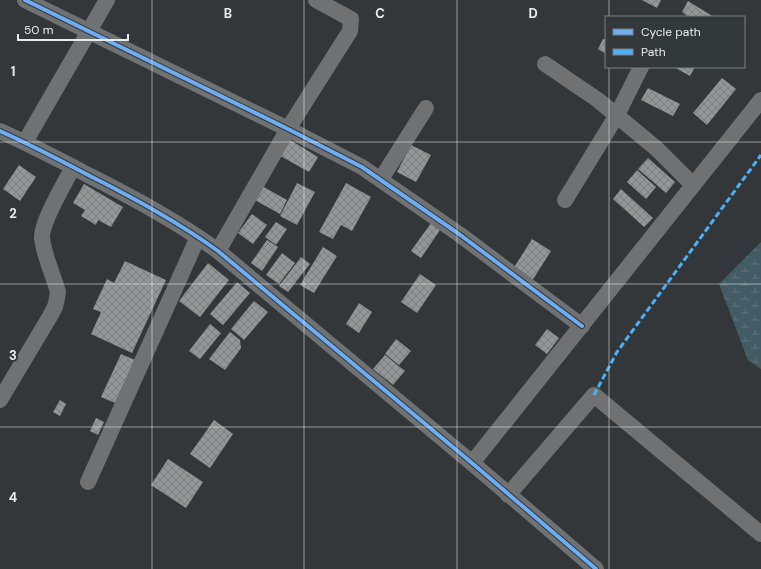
<svg xmlns="http://www.w3.org/2000/svg" width="761" height="569" font-family="'DM Sans',sans-serif">
<defs>
<pattern id="wetland-marsh" width="20" height="14" patternUnits="userSpaceOnUse"><rect width="20" height="14" fill="#425b65"/><path d="M1 5h8M5 5V1M11 12h8M15 12V8" fill="none" stroke="#5d737b"/></pattern>
<pattern id="building-cross-hatch" width="8" height="8" patternUnits="userSpaceOnUse"><rect width="8" height="8" fill="#939697"/><path d="M0 0l8 8M0 8l8-8" fill="none" stroke="#7c7e7f"/></pattern>
</defs>
<rect width="100%" height="100%" fill="#343739"/>
<polygon fill="url(#wetland-marsh)" points="761,242 761,369 748,360 719,284"/>
<g fill="url(#building-cross-hatch)">
<polygon points="642,0 661,0 657,8"/>
<polygon points="688,1 714,17 689,17 682,12"/>
<polygon points="603,39 606,40 606,54 598,49"/>
<polygon points="674,67 695,67 690,76"/>
<polygon points="722,78 736,89 707,125 693,113"/>
<polygon points="648,88 680,104 673,116 641,100"/>
<polygon points="287,138 318,157 309,172 277,154"/>
<polygon points="411,145 431,155 416,182 397,172"/>
<polygon points="648,158 675,182 666,193 638,169"/>
<polygon points="19,165 36,177 20,201 3,189"/>
<polygon points="637,170 656,187 646,199 627,182"/>
<polygon points="297,183 315,192 297,225 280,216"/>
<polygon points="346,183 371,197 352,231 341,225 333,239 319,232"/>
<polygon points="84,184 123,207 111,227 98,220 96,225 81,216 85,210 73,203"/>
<polygon points="260,185 287,200 280,214 253,199"/>
<polygon points="621,189 653,218 644,227 613,199"/>
<polygon points="252,214 267,225 253,244 238,233"/>
<polygon points="276,222 287,229 276,245 265,237"/>
<polygon points="431,223 440,230 421,258 411,251"/>
<polygon points="532,239 551,251 532,281 513,269"/>
<polygon points="267,240 278,247 262,271 251,263"/>
<polygon points="323,247 337,256 314,293 300,285"/>
<polygon points="282,253 295,263 279,284 266,275"/>
<polygon points="301,257 310,264 288,292 279,286"/>
<polygon points="125,261 166,280 132,353 91,334 101,312 93,309 107,279 114,283"/>
<polygon points="208,263 229,280 200,317 179,301"/>
<polygon points="420,274 436,285 417,313 401,302"/>
<polygon points="237,282 250,293 223,325 210,314"/>
<polygon points="254,301 268,312 244,340 231,329"/>
<polygon points="359,303 372,312 359,333 346,324"/>
<polygon points="210,324 221,333 200,359 189,351"/>
<polygon points="547,329 559,338 547,354 535,345"/>
<polygon points="230,332 240,340 241,348 225,370 209,359"/>
<polygon points="396,339 411,351 399,365 385,354"/>
<polygon points="121,354 135,360 115,403 101,397"/>
<polygon points="385,355 405,371 393,385 373,369"/>
<polygon points="60,400 66,404 60,416 53,412"/>
<polygon points="96,418 104,422 98,435 90,431"/>
<polygon points="214,420 233,434 210,468 190,454 202,437 218,448 202,437"/>
<polygon points="168,459 203,482 186,508 151,485"/>
</g>
<g fill="none" stroke-linecap="round" stroke-linejoin="round">
<g stroke="#707172" stroke-width="16">
<polyline points="25,0 288,129 362,167 459,234 582,326"/>
<polyline points="545,64 598,100 657,149 693,185"/>
<path d="M0,131C31,145 60,160 90,176C134,198 178,222 218,251L472,463L596,569"/>
<polyline points="25,142 107,0"/>
<polyline points="381,179 426,108"/>
<polyline points="565,200 617,115 641,67"/>
<polyline points="218,251 288,129 350,31 351,19 316,0"/>
<path d="M0,400L49,318L55,307L57,298L58,292C53,274 44,256 42,238C41,222 65,183 73,167"/>
<polyline points="472,463 761,100"/>
<polyline points="88,482 198,237"/>
<polyline points="508,495 594,395 761,534"/>
</g>
<polyline stroke="#4cb0f7" stroke-width="3" stroke-dasharray="6 3" stroke-linecap="butt" points="594,395 617,352 761,155"/>
<g stroke="#33383a" stroke-width="6">
<g id="cycleway">
<polyline points="25,0 288,129 362,167 459,234 582,326"/>
<path d="M0,131C31,145 60,160 90,176C134,198 178,222 218,251L472,463L596,569"/>
</g>
</g>
<use href="#cycleway" stroke="#6dadf4" stroke-width="4"/>
</g>
<path fill="none" stroke="#e9eced" stroke-width="1" stroke-opacity="0.55" d="M152,0V569M304,0V569M457,0V569M609,0V17M609,67V569M0,142H761M0,284H761M0,427H761"/>
<g font-size="13" text-anchor="middle" font-weight="bold" fill="#e9eced" stroke="#33383a" stroke-width="4" stroke-linejoin="round" paint-order="stroke">
<text x="228" y="18">B</text>
<text x="380" y="18">C</text>
<text x="533" y="18">D</text>
<text x="13" y="76">1</text>
<text x="13" y="218">2</text>
<text x="13" y="360">3</text>
<text x="13" y="502">4</text>
</g>
<rect x="605" y="16" width="140" height="52" fill="#33383a" stroke="#7c8082"/>
<rect x="613" y="29" width="20" height="6" fill="#6dadf4" stroke="#7c8082"/>
<text x="641" y="36" font-size="12" fill="#e9eced">Cycle path</text>
<rect x="613" y="49" width="20" height="6" fill="#4cb0f7" stroke="#7c8082"/>
<text x="641" y="56" font-size="12" fill="#e9eced">Path</text>
<path d="M18 34v6h110v-6" fill="none" stroke="#e9eced" stroke-width="2"/>
<text x="24" y="34" font-size="12" fill="#e9eced" stroke="#33383a" stroke-width="3" paint-order="stroke">50 m</text>
</svg>
